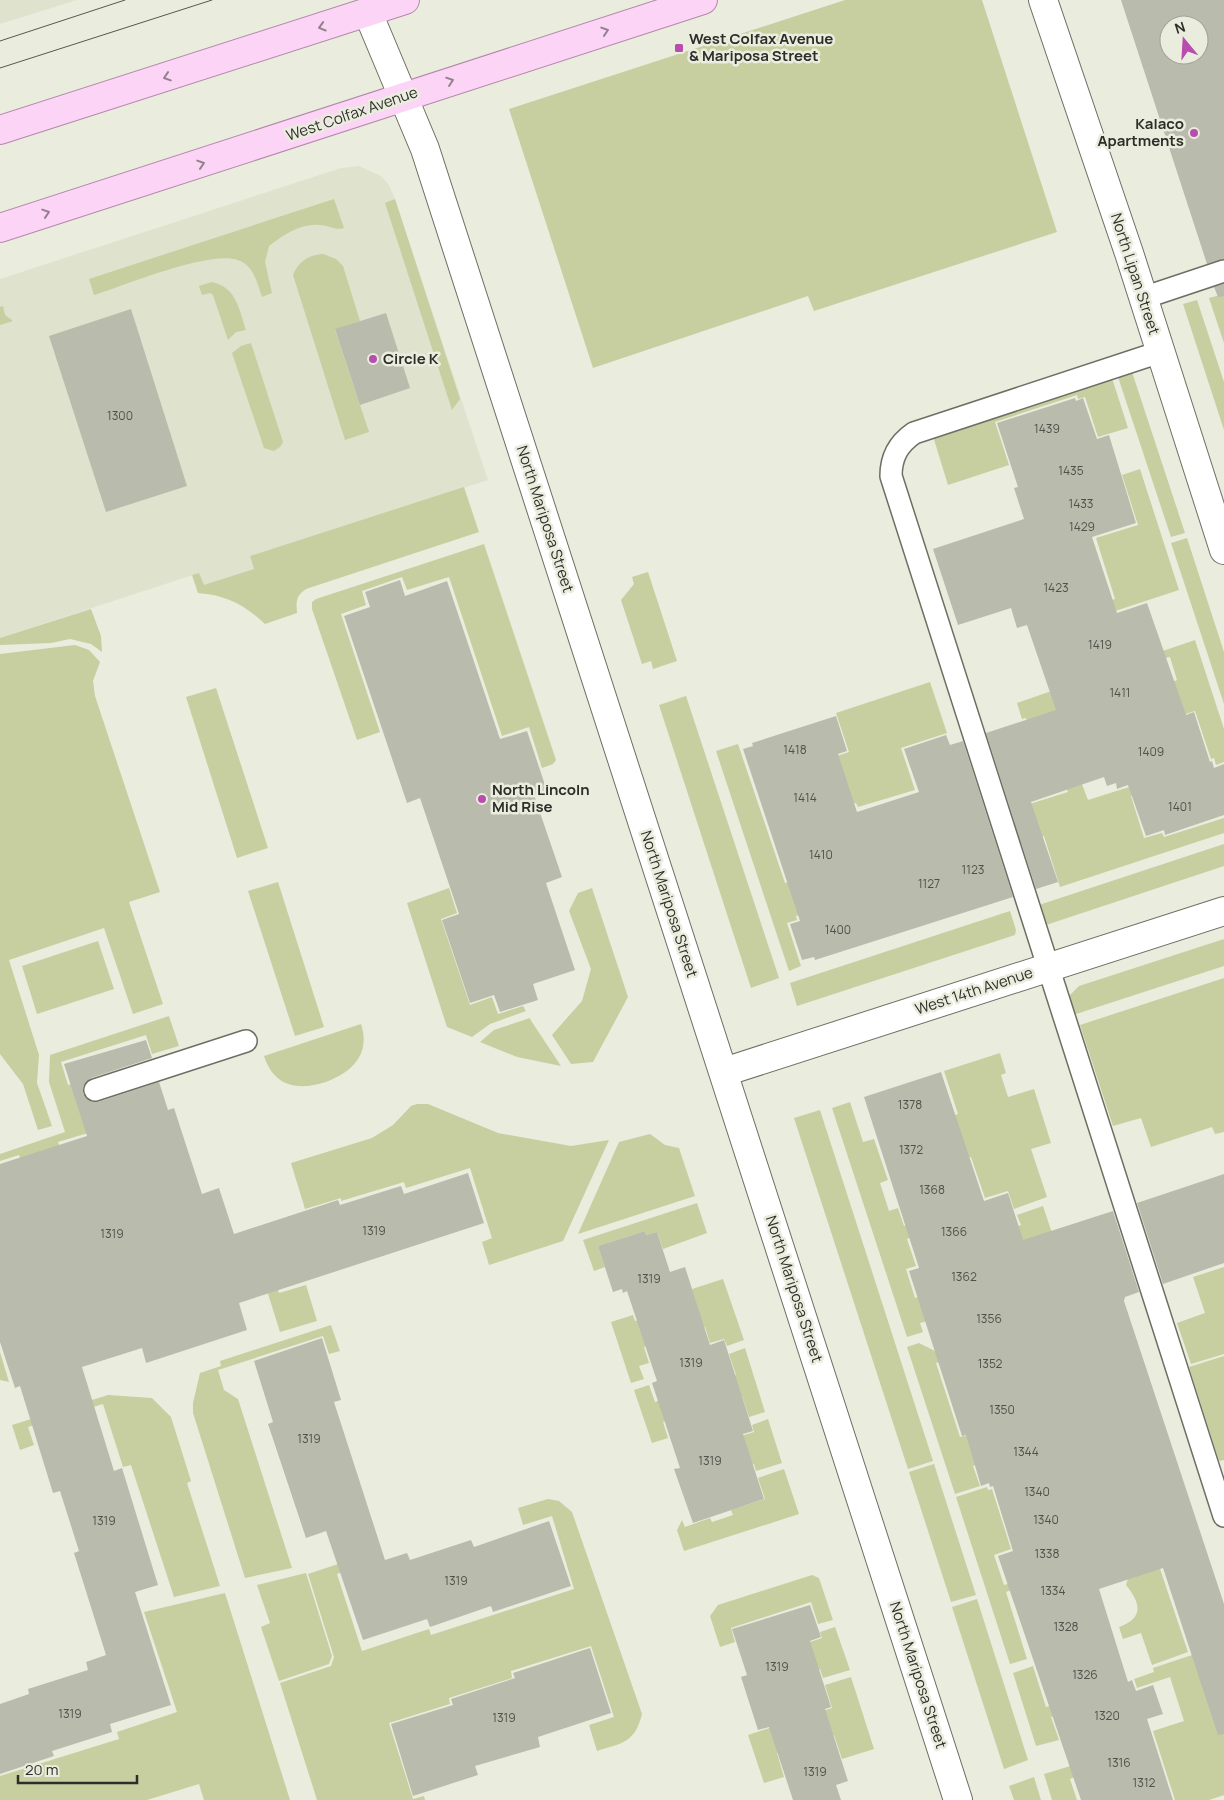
<svg xmlns="http://www.w3.org/2000/svg" width="1224" height="1800" font-family="Manrope,sans-serif">
<rect width="100%" height="100%" fill="#eaedde"/>
<g fill="#dfe2cd">
<polygon points="0,0 77,0 0,24"/>
<polygon points="359,166 381,176 389,185 395,199 488,480 250,556 254,569 203,586 199,573 0,638 0,279 341,168"/>
</g>
<g fill="#c7cea0">
<polygon points="845,0 982,0 1057,232 814,311 808,296 593,368 509,109"/>
<path d="M334,199L344,228C336,231 328,225 320,225C302,223 284,234 269,246L265,262L272,293L262,297C257,282 254,266 238,260C209,250 126,285 94,295L89,279Z"/>
<polygon points="395,199 460,399 452,410 385,203"/>
<path d="M323,254L336,259L343,266L360,321L335,330L369,432L345,440L293,275C299,261 308,255 323,254Z"/>
<path d="M212,282C236,287 239,309 246,330L236,332L228,340L213,295L210,293L202,295L199,286Z"/>
<polygon points="1224,294 1224,343 1209,298"/>
<polygon points="1197,300 1224,382 1224,430 1183,304"/>
<polygon points="3,306 5,315 13,321 0,325 0,307"/>
<polygon points="251,343 283,442 280,447 274,451 264,448 232,353 241,346"/>
<polygon points="1132,372 1185,533 1171,537 1118,377"/>
<polygon points="1111,375 1128,428 1098,437 1085,397 1078,399 1077,395 995,422 1009,465 948,485 932,433"/>
<polygon points="1140,469 1179,590 1106,614 1103,603 1115,599 1096,538 1138,525 1122,475"/>
<path d="M464,487L479,532L306,589C296,596 296,601 297,613L265,624C245,605 226,595 198,593L192,575L199,573L204,585L254,569L250,556Z"/>
<polygon points="1187,538 1224,652 1224,704 1171,543"/>
<polygon points="484,544 556,760 553,764 542,768 529,727 502,736 449,577 407,590 402,577 362,591 366,605 341,614 380,732 357,740 312,609 312,602 316,599"/>
<polygon points="648,572 677,661 653,669 651,661 642,664 621,600 634,584 632,577"/>
<polygon points="91,609 101,636 102,652 91,644 70,639 51,643 0,645 0,638"/>
<polygon points="1195,640 1224,729 1224,762 1216,765 1214,758 1211,759 1195,711 1100,742 1165,685 1177,680 1170,657 1156,660 1154,654"/>
<polygon points="75,645 89,650 100,662 93,681 95,696 160,892 129,902 163,1004 133,1014 104,928 9,960 39,1055 37,1083 52,1126 38,1130 23,1084 0,1054 0,654"/>
<polygon points="930,682 947,733 901,748 915,790 858,807 856,803 853,804 837,756 849,752 836,713"/>
<polygon points="1063,687 1071,689 1036,750 1026,718 1022,719 1017,703"/>
<polygon points="216,688 268,848 237,858 186,697"/>
<polygon points="686,696 779,978 751,988 659,705"/>
<polygon points="738,744 785,883 824,871 853,897 796,916 797,920 787,923 801,966 789,971 716,751"/>
<polygon points="1080,779 1088,800 1145,782 1148,790 1131,796 1144,838 1162,833 1164,837 1224,818 1224,833 1060,887 1044,836 1017,844 1011,823 1018,821 1014,809 1068,792 1065,784"/>
<polygon points="1224,844 1224,866 1046,925 1039,905"/>
<polygon points="278,882 324,1027 295,1036 248,891"/>
<polygon points="449,888 457,913 441,919 470,1005 492,997 498,1014 523,1006 526,1011 490,1024 472,1037 447,1027 407,903"/>
<polygon points="592,888 628,997 593,1062 571,1064 552,1035 582,1001 591,969 569,911 578,893"/>
<polygon points="1010,911 1016,930 1015,935 797,1006 790,983"/>
<polygon points="1224,939 1224,966 1073,1015 1068,997 1079,986"/>
<polygon points="98,941 114,989 37,1014 22,966"/>
<polygon points="1224,978 1224,1132 1215,1134 1212,1127 1151,1147 1141,1118 1113,1126 1080,1025"/>
<polygon points="169,1016 179,1046 152,1054 146,1035 61,1062 68,1085 72,1084 88,1133 58,1142 60,1147 21,1160 19,1155 0,1161 0,1154 65,1132 49,1082 50,1055"/>
<polygon points="530,1018 530,1019 561,1066 517,1057 480,1042 494,1030"/>
<path d="M361,1024C371,1054 352,1072 326,1082C298,1091 274,1087 264,1056Z"/>
<polygon points="1000,1053 1006,1073 1001,1075 1008,1097 1034,1089 1051,1143 1031,1149 1047,1197 1014,1209 1008,1191 985,1198 971,1157 948,1164 955,1115 958,1114 944,1071"/>
<polygon points="850,1102 863,1142 874,1139 888,1180 880,1183 889,1211 898,1208 904,1226 908,1225 912,1237 907,1239 916,1266 906,1269 915,1298 923,1295 931,1320 920,1323 923,1332 907,1337 832,1108"/>
<polygon points="417,1104 428,1104 498,1133 571,1146 609,1140 563,1241 489,1265 482,1242 492,1238 470,1168 406,1188 404,1182 341,1201 341,1198 305,1209 291,1163 372,1138 393,1125 411,1106"/>
<polygon points="820,1110 933,1461 908,1469 794,1118"/>
<polygon points="650,1134 665,1145 679,1148 695,1196 578,1234 619,1142"/>
<polygon points="697,1203 707,1233 663,1249 657,1232 646,1235 645,1231 598,1246 605,1267 594,1271 583,1240"/>
<polygon points="1043,1206 1059,1254 977,1240 1021,1225 1017,1215"/>
<polygon points="1224,1267 1224,1354 1191,1364 1177,1323 1205,1313 1193,1277"/>
<polygon points="274,1278 279,1293 306,1285 317,1321 280,1332 264,1281"/>
<polygon points="723,1279 744,1340 727,1346 724,1339 710,1343 705,1327 644,1347 649,1363 639,1366 644,1379 631,1383 611,1322 633,1315 635,1321 644,1319 700,1316 692,1289"/>
<polygon points="331,1325 340,1351 329,1354 323,1336 218,1370 224,1390 238,1399 292,1568 245,1578 193,1413 193,1403 200,1373 221,1366 220,1361"/>
<polygon points="919,1343 941,1354 943,1361 936,1363 960,1437 972,1434 976,1465 973,1466 980,1486 955,1494 907,1347"/>
<polygon points="745,1348 765,1412 749,1417 742,1396 663,1422 668,1438 652,1443 634,1390 649,1385 655,1402 736,1375 729,1354"/>
<polygon points="0,1352 9,1382 0,1380"/>
<polygon points="1224,1356 1224,1460 1219,1461 1189,1367"/>
<polygon points="108,1395 152,1398 171,1417 191,1481 187,1483 220,1586 174,1597 131,1465 123,1467 103,1404 28,1427 34,1445 20,1450 12,1425"/>
<polygon points="768,1419 782,1463 756,1471 754,1464 740,1469 741,1436 754,1432 752,1425"/>
<polygon points="934,1464 976,1595 951,1602 909,1472"/>
<polygon points="784,1469 799,1514 684,1551 677,1530 682,1520 685,1527 710,1518 712,1522 733,1515 731,1510 765,1499 758,1478"/>
<polygon points="987,1487 988,1490 992,1489 1011,1549 994,1555 1004,1585 1014,1582 1016,1588 1006,1592 1027,1659 1010,1664 956,1497"/>
<path d="M548,1499L559,1501L572,1512L642,1714C635,1743 622,1743 597,1751L589,1725L614,1717L591,1646L511,1671L512,1678L449,1698L450,1704L389,1723L413,1799L424,1796L425,1800H317L280,1683L331,1666L334,1657L308,1574L347,1561L349,1569L337,1574L362,1651L429,1629L431,1635L574,1589L552,1516L523,1525L518,1508Z"/>
<path d="M1155,1554L1188,1652L1152,1665L1141,1633L1123,1639L1119,1627C1145,1618 1140,1602 1126,1585L1135,1557Z"/>
<polygon points="306,1573 332,1656 329,1664 279,1681 261,1627 270,1623 257,1585"/>
<polygon points="812,1575 819,1578 833,1620 818,1624 811,1602 731,1628 735,1642 720,1647 710,1616 718,1605"/>
<polygon points="225,1593 290,1800 204,1800 199,1784 147,1800 0,1800 0,1776 119,1739 117,1732 177,1712 144,1612"/>
<polygon points="977,1599 1028,1760 1004,1769 952,1607"/>
<polygon points="835,1627 850,1670 823,1678 820,1669 807,1673 810,1642 822,1638 820,1632"/>
<polygon points="1201,1652 1224,1693 1224,1795 1209,1800 1175,1800 1153,1731 1184,1721 1170,1677 1137,1688 1134,1679 1154,1672 1153,1668"/>
<polygon points="1033,1666 1046,1707 1058,1704 1060,1713 1051,1717 1059,1740 1036,1746 1013,1673"/>
<polygon points="851,1677 874,1749 842,1759 834,1735 777,1753 784,1777 764,1783 748,1735 832,1708 825,1685"/>
<polygon points="1077,1764 1080,1775 1070,1779 1077,1800 1052,1800 1044,1774"/>
<polygon points="1034,1777 1041,1800 1014,1800 1009,1786"/>
</g>
<g fill="#b9bbad" fill-rule="evenodd">
<path d="M1121,0H1224V259L1207,264ZM1169,25H1199V55H1169Z"/>
<polygon points="1224,284 1224,296 1218,297 1214,287"/>
<polygon points="131,309 187,486 106,512 49,336"/>
<polygon points="386,313 410,388 360,405 335,329"/>
<polygon points="1075,398 1076,401 1083,398 1097,439 1109,435 1136,523 1092,537 1117,613 1147,603 1186,715 1194,712 1210,762 1212,761 1214,768 1224,764 1224,815 1165,835 1164,830 1146,836 1128,785 1117,789 1116,783 1107,786 1104,777 1031,802 1058,882 1036,889 986,733 1056,710 1027,625 1017,628 1011,608 958,625 933,549 1024,519 1014,488 1018,487 997,423"/>
<polygon points="400,580 405,596 447,581 500,739 527,731 547,791 534,795 562,877 546,883 575,970 533,984 538,1000 500,1012 494,995 470,1003 442,920 459,914 420,798 407,803 344,616 370,607 365,592"/>
<polygon points="836,716 847,751 838,754 857,812 919,792 904,749 946,735 950,745 963,741 1013,897 815,960 814,957 802,960 790,924 800,921 743,749 753,746 752,743"/>
<polygon points="146,1040 152,1058 91,1078 83,1087 83,1094 92,1102 98,1102 159,1082 168,1110 174,1108 202,1194 219,1188 234,1234 338,1200 340,1205 401,1186 404,1194 468,1173 484,1223 239,1303 247,1330 146,1363 142,1348 82,1367 114,1471 122,1468 158,1585 135,1592 171,1705 110,1724 112,1732 52,1751 54,1756 0,1774 0,1704 29,1694 28,1689 88,1670 86,1662 106,1655 74,1553 79,1551 60,1491 53,1493 20,1386 15,1388 0,1342 0,1164 87,1136 64,1064"/>
<polygon points="941,1072 984,1201 1008,1193 1023,1240 1113,1211 1139,1292 1125,1297 1124,1301 1224,1604 1224,1734 1218,1735 1163,1568 1099,1589 1128,1682 1132,1680 1136,1691 1153,1685 1163,1714 1147,1719 1173,1800 1081,1800 998,1556 1013,1551 993,1486 990,1487 989,1483 981,1486 966,1435 962,1436 909,1271 919,1268 864,1097"/>
<polygon points="1224,1174 1224,1263 1163,1284 1137,1203"/>
<polygon points="645,1231 646,1235 657,1232 670,1272 685,1267 710,1345 724,1340 753,1431 743,1434 764,1499 693,1523 674,1469 680,1468 652,1383 657,1381 627,1291 623,1293 622,1289 613,1292 598,1246"/>
<polygon points="322,1338 341,1400 334,1402 385,1560 407,1553 410,1560 471,1540 474,1547 549,1521 571,1586 493,1612 491,1606 430,1627 427,1619 363,1640 326,1531 306,1538 268,1424 273,1422 254,1361"/>
<polygon points="810,1605 821,1637 810,1641 831,1707 825,1709 848,1781 836,1785 841,1800 793,1800 769,1727 758,1730 741,1677 747,1675 732,1629"/>
<polygon points="590,1648 611,1713 538,1737 540,1747 475,1766 478,1775 413,1796 391,1724 453,1705 451,1699 515,1678 513,1673"/>
</g>
<g fill="none" stroke-linecap="round" stroke-linejoin="round">
<g stroke="#6d6f63" stroke-width="24">
<g id="service">
<polyline points="1143,298 1224,271"/>
<path d="M1160,352L914,433C898,444 891,457 891,476L1224,1516"/>
<polyline points="95,1090 246,1041"/>
</g>
</g>
<g stroke="#6d6f63" stroke-width="30">
<polyline id="minor" points="1043,0 1129,253 1224,550"/>
</g>
<g stroke="#6d6f63" stroke-width="30">
<g id="tertiary">
<polyline points="368,13 425,149 958,1800"/>
<polyline points="724,1072 1224,911"/>
</g>
</g>
<g stroke="#b288aa" stroke-width="30">
<g id="primary">
<polyline points="0,130 405,0"/>
<polyline points="0,228 703,0"/>
</g>
</g>
<use href="#service" stroke="#fff" stroke-width="21"/>
<use href="#minor" stroke="#fff" stroke-width="28"/>
<use href="#tertiary" stroke="#fff" stroke-width="28"/>
<use href="#primary" stroke="#fcd4f6" stroke-width="28"/>
<g stroke="#565750" stroke-width="1">
<polyline points="0,41 125,0"/>
<polyline points="0,68 212,0"/>
</g>
</g>
<defs><path id="oneway-chevron" d="M-2-3.5L2.5 0L-2 3.5" fill="none" stroke-width="1.6" stroke-linecap="round" stroke-linejoin="round" transform="scale(1.25)"/></defs>
<g stroke="#948190">
<use href="#oneway-chevron" transform="translate(322 27) rotate(163)"/>
<use href="#oneway-chevron" transform="translate(605 31) rotate(-18)"/>
<use href="#oneway-chevron" transform="translate(167 77) rotate(162)"/>
<use href="#oneway-chevron" transform="translate(450 81) rotate(-19)"/>
<use href="#oneway-chevron" transform="translate(201 164) rotate(-18)"/>
<use href="#oneway-chevron" transform="translate(46 213) rotate(-18)"/>
</g>
<g fill="#b94dae" stroke="#eaedde" stroke-width="2">
<rect x="674" y="43" width="10" height="10" rx="2.5"/>
<circle cx="1194" cy="133" r="5"/>
<circle cx="373" cy="359" r="5"/>
<circle cx="482" cy="799" r="5"/>
</g>
<g text-anchor="middle" stroke-width="5" stroke-linejoin="round" paint-order="stroke">
<g font-size="12" fill="#50514a">
<text x="120" y="420">1300</text>
<text x="1047" y="433">1439</text>
<text x="1071" y="475">1435</text>
<text x="1081" y="508">1433</text>
<text x="1082" y="531">1429</text>
<text x="1056" y="592">1423</text>
<text x="1100" y="649">1419</text>
<text x="1120" y="697">1411</text>
<text x="795" y="754">1418</text>
<text x="1151" y="756">1409</text>
<text x="805" y="802">1414</text>
<text x="1180" y="811">1401</text>
<text x="821" y="859">1410</text>
<text x="973" y="874">1123</text>
<text x="929" y="888">1127</text>
<text x="838" y="934">1400</text>
<text x="910" y="1109">1378</text>
<text x="911" y="1154">1372</text>
<text x="932" y="1194">1368</text>
<text x="374" y="1235">1319</text>
<text x="954" y="1236">1366</text>
<text x="112" y="1238">1319</text>
<text x="964" y="1281">1362</text>
<text x="649" y="1283">1319</text>
<text x="989" y="1323">1356</text>
<text x="691" y="1367">1319</text>
<text x="990" y="1368">1352</text>
<text x="1002" y="1414">1350</text>
<text x="309" y="1443">1319</text>
<text x="1026" y="1456">1344</text>
<text x="710" y="1465">1319</text>
<text x="1037" y="1496">1340</text>
<text x="1046" y="1524">1340</text>
<text x="104" y="1525">1319</text>
<text x="1047" y="1558">1338</text>
<text x="456" y="1585">1319</text>
<text x="1053" y="1595">1334</text>
<text x="1066" y="1631">1328</text>
<text x="777" y="1671">1319</text>
<text x="1085" y="1679">1326</text>
<text x="70" y="1718">1319</text>
<text x="1107" y="1720">1320</text>
<text x="504" y="1722">1319</text>
<text x="1119" y="1767">1316</text>
<text x="815" y="1776">1319</text>
<text x="1144" y="1787">1312</text>
</g>
<g font-size="15" font-weight="bold" fill="#2d2e29" stroke="#eaedde" text-anchor="start">
<text x="689" y="44">West Colfax Avenue<tspan x="689" dy="17">&amp; Mariposa Street</tspan></text>
<text x="1184" y="129" text-anchor="end">Kalaco<tspan x="1184" dy="17">Apartments</tspan></text>
<text x="383" y="364">Circle K</text>
<text x="492" y="795">North Lincoln<tspan x="492" dy="17">Mid Rise</tspan></text>
</g>
<g font-size="15" fill="#2d2e29" stroke="#eaedde">
<text transform="translate(352 114) rotate(-19)" y="5">West Colfax Avenue</text>
<text transform="translate(1135 274) rotate(72)" y="5">North Lipan Street</text>
<text transform="translate(545 519) rotate(72)" y="5">North Mariposa Street</text>
<text transform="translate(669 904) rotate(72)" y="5">North Mariposa Street</text>
<text transform="translate(974 991) rotate(-18)" y="5">West 14th Avenue</text>
<text transform="translate(794 1289) rotate(72)" y="5">North Mariposa Street</text>
<text transform="translate(918 1675) rotate(72)" y="5">North Mariposa Street</text>
</g>
</g>
<g transform="translate(1184 40) rotate(342)"><circle r="24" fill="#eaedde" stroke="#9ea196"/>
<path d="M0-4L9 19L0 12L-9 19Z" fill="#b94dae"/>
<text y="-8" font-size="14" font-weight="bold" text-anchor="middle" fill="#2d2e29">N</text>
</g>
<path d="M18 1775v8h119v-8" fill="none" stroke="#2d2e29" stroke-width="2.5"/>
<text x="25" y="1775" font-size="15" fill="#2d2e29" stroke="#eaedde" stroke-width="4" paint-order="stroke">20 m</text>
</svg>
